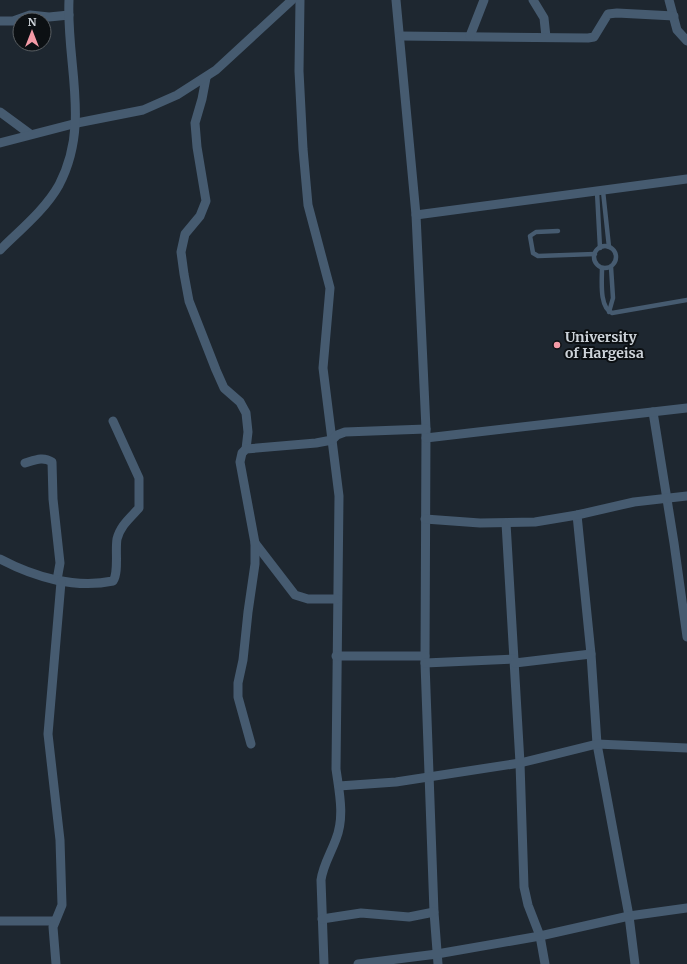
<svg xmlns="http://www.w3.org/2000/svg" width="687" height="964" font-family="Merriweather,serif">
<rect width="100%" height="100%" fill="#1e2730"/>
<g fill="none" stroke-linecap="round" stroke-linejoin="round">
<g stroke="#465b70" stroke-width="4.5">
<polyline points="603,191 609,247"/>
<polyline points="597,192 600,248"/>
<polyline points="558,231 536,232 530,236 533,253 538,256 595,254"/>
<circle cx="605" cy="257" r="11"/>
<path d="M602,268C602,281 599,307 612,313L687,300"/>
<polyline points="609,312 613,298 611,267"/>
</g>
<g stroke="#465b70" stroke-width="9">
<path d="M300,0L299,71L303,149L308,205L330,288L323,368L339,496L336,769C339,791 345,817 336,839C331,853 323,865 321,880L324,964"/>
<polyline points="396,0 416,215 421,321 426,429 425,663 434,912 438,964"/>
<polyline points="533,0 544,18 546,37"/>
<polyline points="669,0 677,30 687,41"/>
<polyline points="0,21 13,21 30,15 49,17 69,15"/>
<polyline points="400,36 588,38 594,37 608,14 617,13 674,16"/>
<polyline points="470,36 484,0"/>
<polyline points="206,78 202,99 195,123 197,147 206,201 200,216 185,234 181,252 184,274 189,301 216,370 224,388 240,402 246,413 248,432 246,449"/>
<polyline points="0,112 30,134"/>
<polyline points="0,143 77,123 143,110 177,95 216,70 292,0"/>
<polyline points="416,215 687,179"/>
<path d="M0,250C20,230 45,210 59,185C91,124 66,64 69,0"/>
<polyline points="653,412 674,543 687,637"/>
<polyline points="426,438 687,408"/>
<path d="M25,463C35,460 43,456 52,462L53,499L60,563L57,580"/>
<polyline points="577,515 591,654 597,744 629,916 635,964"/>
<polyline points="425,519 480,523 535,522 577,515 634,502 687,496"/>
<polyline points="506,523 520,763 524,887 528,905 540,936 545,964"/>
<polyline points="255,543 295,595 308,599 337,599"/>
<path d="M0,559C34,577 75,589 113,581C119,573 115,550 117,539C120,526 130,518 139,508V478L113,421"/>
<polyline points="336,656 425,656"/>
<polyline points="425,663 514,659"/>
<polyline points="515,663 591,654"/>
<polyline points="251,744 238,697 238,683 243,660 248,612 255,564 255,543 240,462 242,453 246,449 316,443 332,440 337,435 345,432 426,429"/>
<polyline points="339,786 396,782 520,763 597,744 687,748"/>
<polyline points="322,919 361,913 409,917 434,912"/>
<polyline points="0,921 55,921"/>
<polyline points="56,964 53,927 62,905 60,840 48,734 61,582"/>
<polyline points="358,964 437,954 540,936 629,916 687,908"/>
</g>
</g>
<circle fill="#f49aa6" stroke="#0c1013" stroke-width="1.5" cx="557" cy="345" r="4"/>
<g text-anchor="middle" stroke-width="4" stroke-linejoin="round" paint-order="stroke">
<g font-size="14" font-weight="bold" fill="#cdd3d9" stroke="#0c1013" text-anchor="start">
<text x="565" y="342">University<tspan x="565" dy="16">of Hargeisa</tspan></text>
</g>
</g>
<g transform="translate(32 32)"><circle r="19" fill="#0c1013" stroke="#595e62"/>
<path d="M0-3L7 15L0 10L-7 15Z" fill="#f49aa6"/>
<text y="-6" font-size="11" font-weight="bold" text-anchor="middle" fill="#cdd3d9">N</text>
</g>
</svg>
